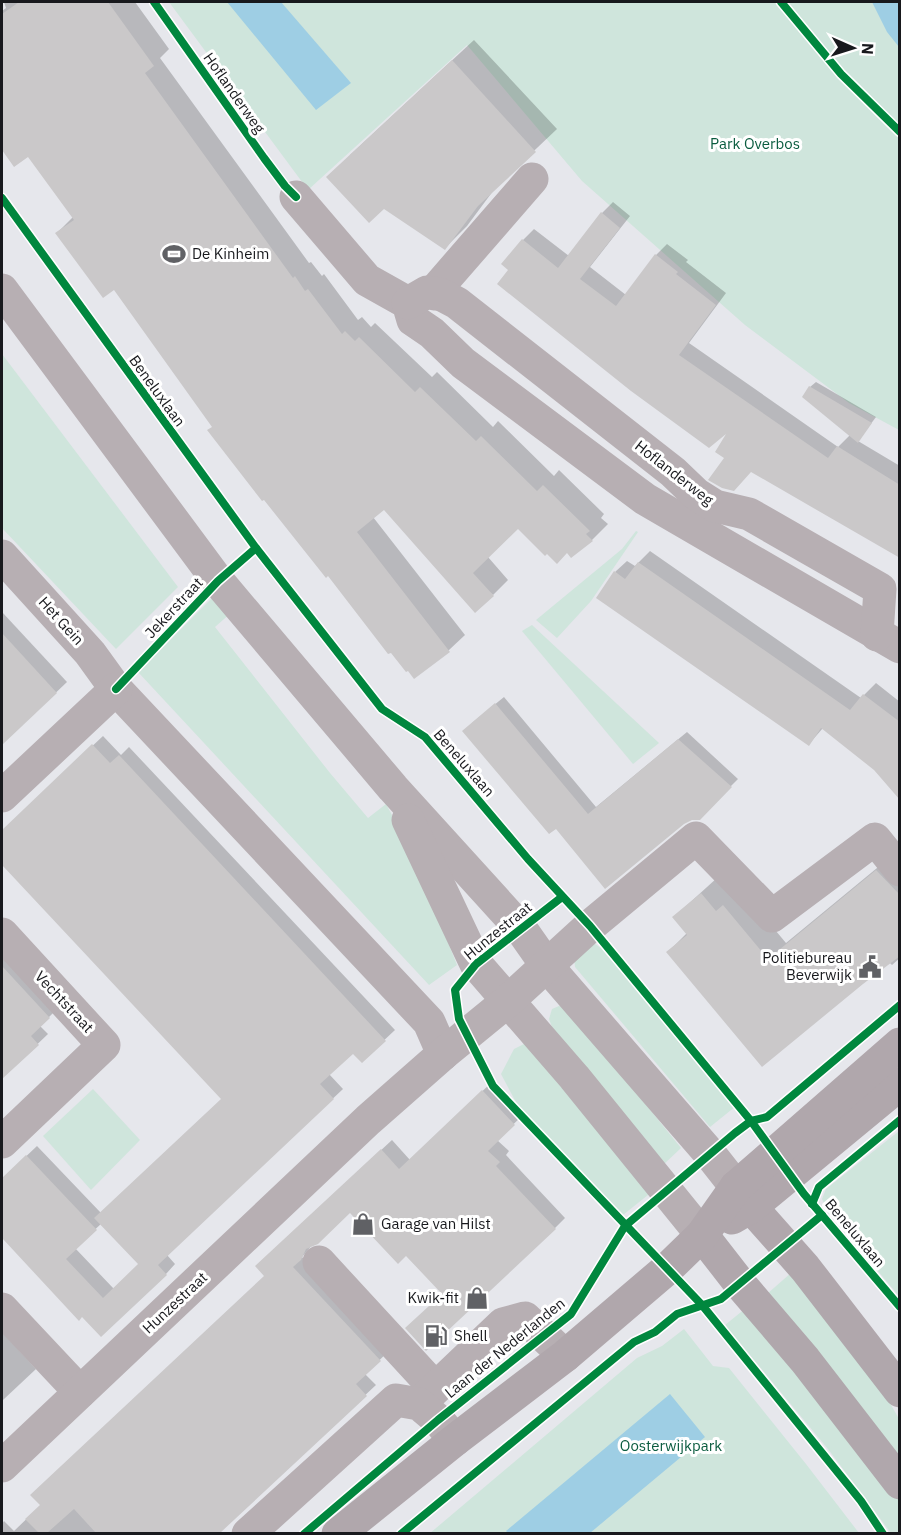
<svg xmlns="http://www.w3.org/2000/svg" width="901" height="1535" font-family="'IBM Plex Sans',sans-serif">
<rect width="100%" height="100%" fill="#e6e7ec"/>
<g fill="#cfe5dc">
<polygon points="169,2 899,2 899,430 849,403 745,325 582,181 467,45 308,190"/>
<polygon points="2,354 178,587 116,649 2,528"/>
<polygon points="636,531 638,532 591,601 557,638 536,620 622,549"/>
<polygon points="216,594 232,612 215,627 330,773 368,818 386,804 413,854 457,965 429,985 138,672"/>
<polygon points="532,625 659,743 633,764 522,631"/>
<polygon points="592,942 601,948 736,1106 710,1127 575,967 574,957"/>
<polygon points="559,1006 567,1007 681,1148 663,1165 552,1027 549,1019 552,1009"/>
<polygon points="528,1042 653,1191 618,1219 519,1108 501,1074 514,1049"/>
<polygon points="93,1089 140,1140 91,1190 43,1136"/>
<polygon points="899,1131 899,1296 828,1212 822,1199 826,1189"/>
<polygon points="791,1273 886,1396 899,1419 899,1464 767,1294"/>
<polygon points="746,1308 874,1462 899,1501 899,1533 891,1533 828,1449 725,1325"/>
<polygon points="684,1329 713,1366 729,1368 806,1464 859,1533 429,1534 637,1358 662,1346"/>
</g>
<g fill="#9ecee4">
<polygon points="227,2 281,2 351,83 316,110"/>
<polygon points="872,2 899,2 899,47 887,32"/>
<polygon points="670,1394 705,1437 590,1533 508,1533 506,1531"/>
</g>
<g fill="#0003" fill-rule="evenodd">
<polygon points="4,2 135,2 169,49 160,58 309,263 311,262 322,276 324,274 358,320 362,317 371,327 375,323 432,377 437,372 493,427 498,421 554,476 559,470 604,514 601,518 608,524 592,540 571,556 567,551 518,527 488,557 508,580 493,595 384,508 373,517 465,635 449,650 415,677 213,426 114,288 57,233 73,217 29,154 14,165 2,147 2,11 6,8"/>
<polygon points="474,40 557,129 496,187 467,226 445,248 350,155"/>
<polygon points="613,202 630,216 590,267 626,295 656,255 667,244 688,260 686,262 726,293 689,343 838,447 850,435 810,387 816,382 876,417 858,441 900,466 900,519 751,470 726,457 732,429 510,269 523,240 534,229 569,256 602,213"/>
<polygon points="650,551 861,698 876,683 900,702 900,799 875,769 823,728 809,744 615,572 627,561 635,566"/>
<polygon points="2,612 67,682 2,744"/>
<polygon points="504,697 596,807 687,732 738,779 699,818 692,818 683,822 606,887 472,723"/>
<path d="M103,736L121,755L129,747L395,1030L362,1061L353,1052L329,1074L343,1089L167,1255L175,1264L166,1274L79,1318L2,1236V1179L37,1146L101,1213L223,1099L2,846V831ZM102,1223L140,1264L114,1289L75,1248Z"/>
<polygon points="894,854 900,860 900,958 892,965 889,962 862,982 668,952 687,933 674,917 718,877 741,889 786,943"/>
<polygon points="2,946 59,1007 40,1026 48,1034 2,1078"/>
<polygon points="493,1081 524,1114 497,1140 509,1151 506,1155 565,1218 555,1228 444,1293 406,1254 350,1211 312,1245 302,1257 390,1350 365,1374 376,1385 217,1534 2,1534 2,1524 4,1521 14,1531 41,1505 266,1275 267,1256 392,1140 410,1160"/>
<polygon points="2,1332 36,1369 3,1400 2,1398"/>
</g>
<g fill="#cac8c9">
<polygon points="19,2 108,2 154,66 145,73 293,278 295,276 305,291 308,289 342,334 345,331 355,341 359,337 415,392 420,387 476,441 481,436 537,491 543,485 590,531 586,534 593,541 571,558 567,553 557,564 547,554 545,556 518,529 473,573 494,596 475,613 384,510 357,532 450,652 414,679 408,671 406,672 391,653 388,654 328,576 326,578 264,500 262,501 207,430 212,427 114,290 103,298 55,233 74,220 28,157 14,167 2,150 2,14"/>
<polygon points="452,60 536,152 478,206 445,250 384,209 369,223 326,177"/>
<polygon points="601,212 620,228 580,279 616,306 655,254 678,272 676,274 716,305 679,355 828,458 837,446 900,485 900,558 751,472 734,491 722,488 708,480 724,458 715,452 726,434 709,448 631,391 497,284 508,270 501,264 522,239 558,268"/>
<polygon points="809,386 872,423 858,443 802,397"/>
<polygon points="638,562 850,710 863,694 900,722 900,800 874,770 821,728 809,746 596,598 614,571 625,579"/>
<polygon points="2,633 57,693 2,745"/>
<polygon points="495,703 588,814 678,739 732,787 700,820 692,820 684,824 605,889 556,829 549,834 462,731"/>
<polygon points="92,744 110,763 119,755 386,1041 362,1063 353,1054 320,1084 334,1099 158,1265 167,1275 101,1337 82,1317 79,1321 2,1238 2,1178 26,1155 97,1230 66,1259 103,1298 138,1264 94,1218 221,1099 2,865 2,830"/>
<polygon points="876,870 900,895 900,956 863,984 762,1067 666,952 687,935 672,917 701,893 716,911 723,905 768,959"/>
<polygon points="2,966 50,1018 31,1036 39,1045 2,1079"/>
<polygon points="482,1090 515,1125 488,1151 500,1162 496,1166 556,1229 426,1351 405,1328 442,1294 406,1256 398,1264 350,1213 318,1244 306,1249 301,1260 293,1267 381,1361 356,1384 367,1396 220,1533 96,1533 74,1509 47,1533 39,1533 25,1519 40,1505 30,1495 264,1276 255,1266 381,1149 399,1169"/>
</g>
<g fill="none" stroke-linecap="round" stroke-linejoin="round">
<g stroke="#b7afb3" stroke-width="33">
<polyline points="296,197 367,280 408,303 413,320 432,333 463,363 645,499 900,647"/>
<polyline points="2,290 218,581 393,788 521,929 547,966 710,1154 736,1187"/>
<polyline points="435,294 439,286 532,179"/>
<polyline points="408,303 427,292 440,294 457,303 673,472 696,494 715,506 749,514 880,589 877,635"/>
<polyline points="2,556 90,653 116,689 429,1022 443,1054"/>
<polyline points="2,796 116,689"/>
<polyline points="408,820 476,964 574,1077 702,1235"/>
<polyline points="2,934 104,1045 2,1142"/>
<polyline points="319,1262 435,1388"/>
<polyline points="2,1309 80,1392"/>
<polyline points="419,1404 503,1324 525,1318 565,1356"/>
<polyline points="2,1466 368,1120 443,1054 509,1000 590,926 696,838 772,916 875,839 900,870"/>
<polyline points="248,1534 396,1400 419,1404 438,1420 455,1440"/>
</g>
<g stroke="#b0a7ac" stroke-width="33">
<polyline points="736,1187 751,1207 805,1268 900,1391"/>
<polyline points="732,1218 751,1207 900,1084"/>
<polyline points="702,1235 741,1285 805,1360 900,1483"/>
<polyline points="338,1534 455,1440 565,1356 667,1269 702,1235 736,1187 900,1044"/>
</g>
<g stroke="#fff" stroke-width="11">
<g id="cycleway">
<polyline points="154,2 264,158 285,186 296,197"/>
<polyline points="781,2 841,74 900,132"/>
<polyline points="2,198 256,548 382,709 425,737 528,859 590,926 751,1121 804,1194 900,1307"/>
<polyline points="116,689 218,581 256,548"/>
<polyline points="562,897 476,964 455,990 459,1019 493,1086 702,1305 861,1501 883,1534"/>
<polyline points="812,1204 819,1187 900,1120"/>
<polyline points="304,1534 438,1420 571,1314 625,1226 735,1133 751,1121 767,1117 900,1005"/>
<polyline points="401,1534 634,1342 655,1332 677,1314 721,1299 822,1215"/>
</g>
</g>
<use href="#cycleway" stroke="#00873e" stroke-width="8"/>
</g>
<defs>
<g id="stadium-bare" transform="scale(1.8)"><path d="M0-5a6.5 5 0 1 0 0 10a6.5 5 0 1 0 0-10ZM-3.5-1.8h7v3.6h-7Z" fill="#606165" stroke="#fff" stroke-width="2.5" paint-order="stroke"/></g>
<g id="civic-bare" transform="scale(1.8)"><path d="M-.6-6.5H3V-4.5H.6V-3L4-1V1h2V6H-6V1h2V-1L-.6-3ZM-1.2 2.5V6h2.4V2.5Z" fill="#606165" stroke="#fff" stroke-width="2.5" paint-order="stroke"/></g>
<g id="shop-bare" transform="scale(1.8)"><path d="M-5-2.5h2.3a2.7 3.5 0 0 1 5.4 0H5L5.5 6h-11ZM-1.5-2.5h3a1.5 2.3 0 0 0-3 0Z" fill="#606165" stroke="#fff" stroke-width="2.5" paint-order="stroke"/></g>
<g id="fuel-bare" transform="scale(1.8)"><path d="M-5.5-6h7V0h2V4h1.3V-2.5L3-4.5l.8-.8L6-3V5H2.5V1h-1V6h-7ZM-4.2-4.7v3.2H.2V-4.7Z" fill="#606165" stroke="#fff" stroke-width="2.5" paint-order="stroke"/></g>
</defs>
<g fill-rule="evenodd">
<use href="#stadium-bare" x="174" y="254"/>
<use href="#civic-bare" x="870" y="967"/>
<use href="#shop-bare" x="363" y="1224"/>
<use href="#shop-bare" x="477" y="1298"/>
<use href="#fuel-bare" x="436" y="1336"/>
</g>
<g text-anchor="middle" stroke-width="6" stroke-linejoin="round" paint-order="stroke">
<g font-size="15" fill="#18191d" stroke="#fff">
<text transform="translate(234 93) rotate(55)" y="5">Hoflanderweg</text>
<text transform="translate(157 391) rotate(54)" y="5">Beneluxlaan</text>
<text transform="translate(674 473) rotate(38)" y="5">Hoflanderweg</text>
<text transform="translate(174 608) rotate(-47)" y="5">Jekerstraat</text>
<text transform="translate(61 621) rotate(48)" y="5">Het Gein</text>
<text transform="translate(464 763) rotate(49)" y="5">Beneluxlaan</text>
<text transform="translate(498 931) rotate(-39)" y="5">Hunzestraat</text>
<text transform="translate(64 1002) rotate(47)" y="5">Vechtstraat</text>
<text transform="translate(855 1233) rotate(50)" y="5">Beneluxlaan</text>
<text transform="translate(175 1303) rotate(-43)" y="5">Hunzestraat</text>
<text transform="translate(505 1348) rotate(-39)" y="5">Laan der Nederlanden</text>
</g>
<g font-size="15" fill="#0a5c3f" stroke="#fff">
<text x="755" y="149">Park Overbos</text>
<text x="671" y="1451">Oosterwijkpark</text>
</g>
<g font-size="15" fill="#18191d" stroke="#fff" text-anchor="start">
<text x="192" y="259">De Kinheim</text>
<text x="852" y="963" text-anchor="end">Politiebureau<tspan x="852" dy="17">Beverwijk</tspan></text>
<text x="381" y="1229">Garage van Hilst</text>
<text x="459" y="1303" text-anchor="end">Kwik-fit</text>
<text x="454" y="1341">Shell</text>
</g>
</g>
<rect width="901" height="1535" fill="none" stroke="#18191d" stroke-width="6"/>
<g transform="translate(853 48) rotate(93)" stroke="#ffffff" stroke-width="4.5" paint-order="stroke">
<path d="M0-4.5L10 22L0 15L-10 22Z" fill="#18191d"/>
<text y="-9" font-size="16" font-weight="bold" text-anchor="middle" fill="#18191d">N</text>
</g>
</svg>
